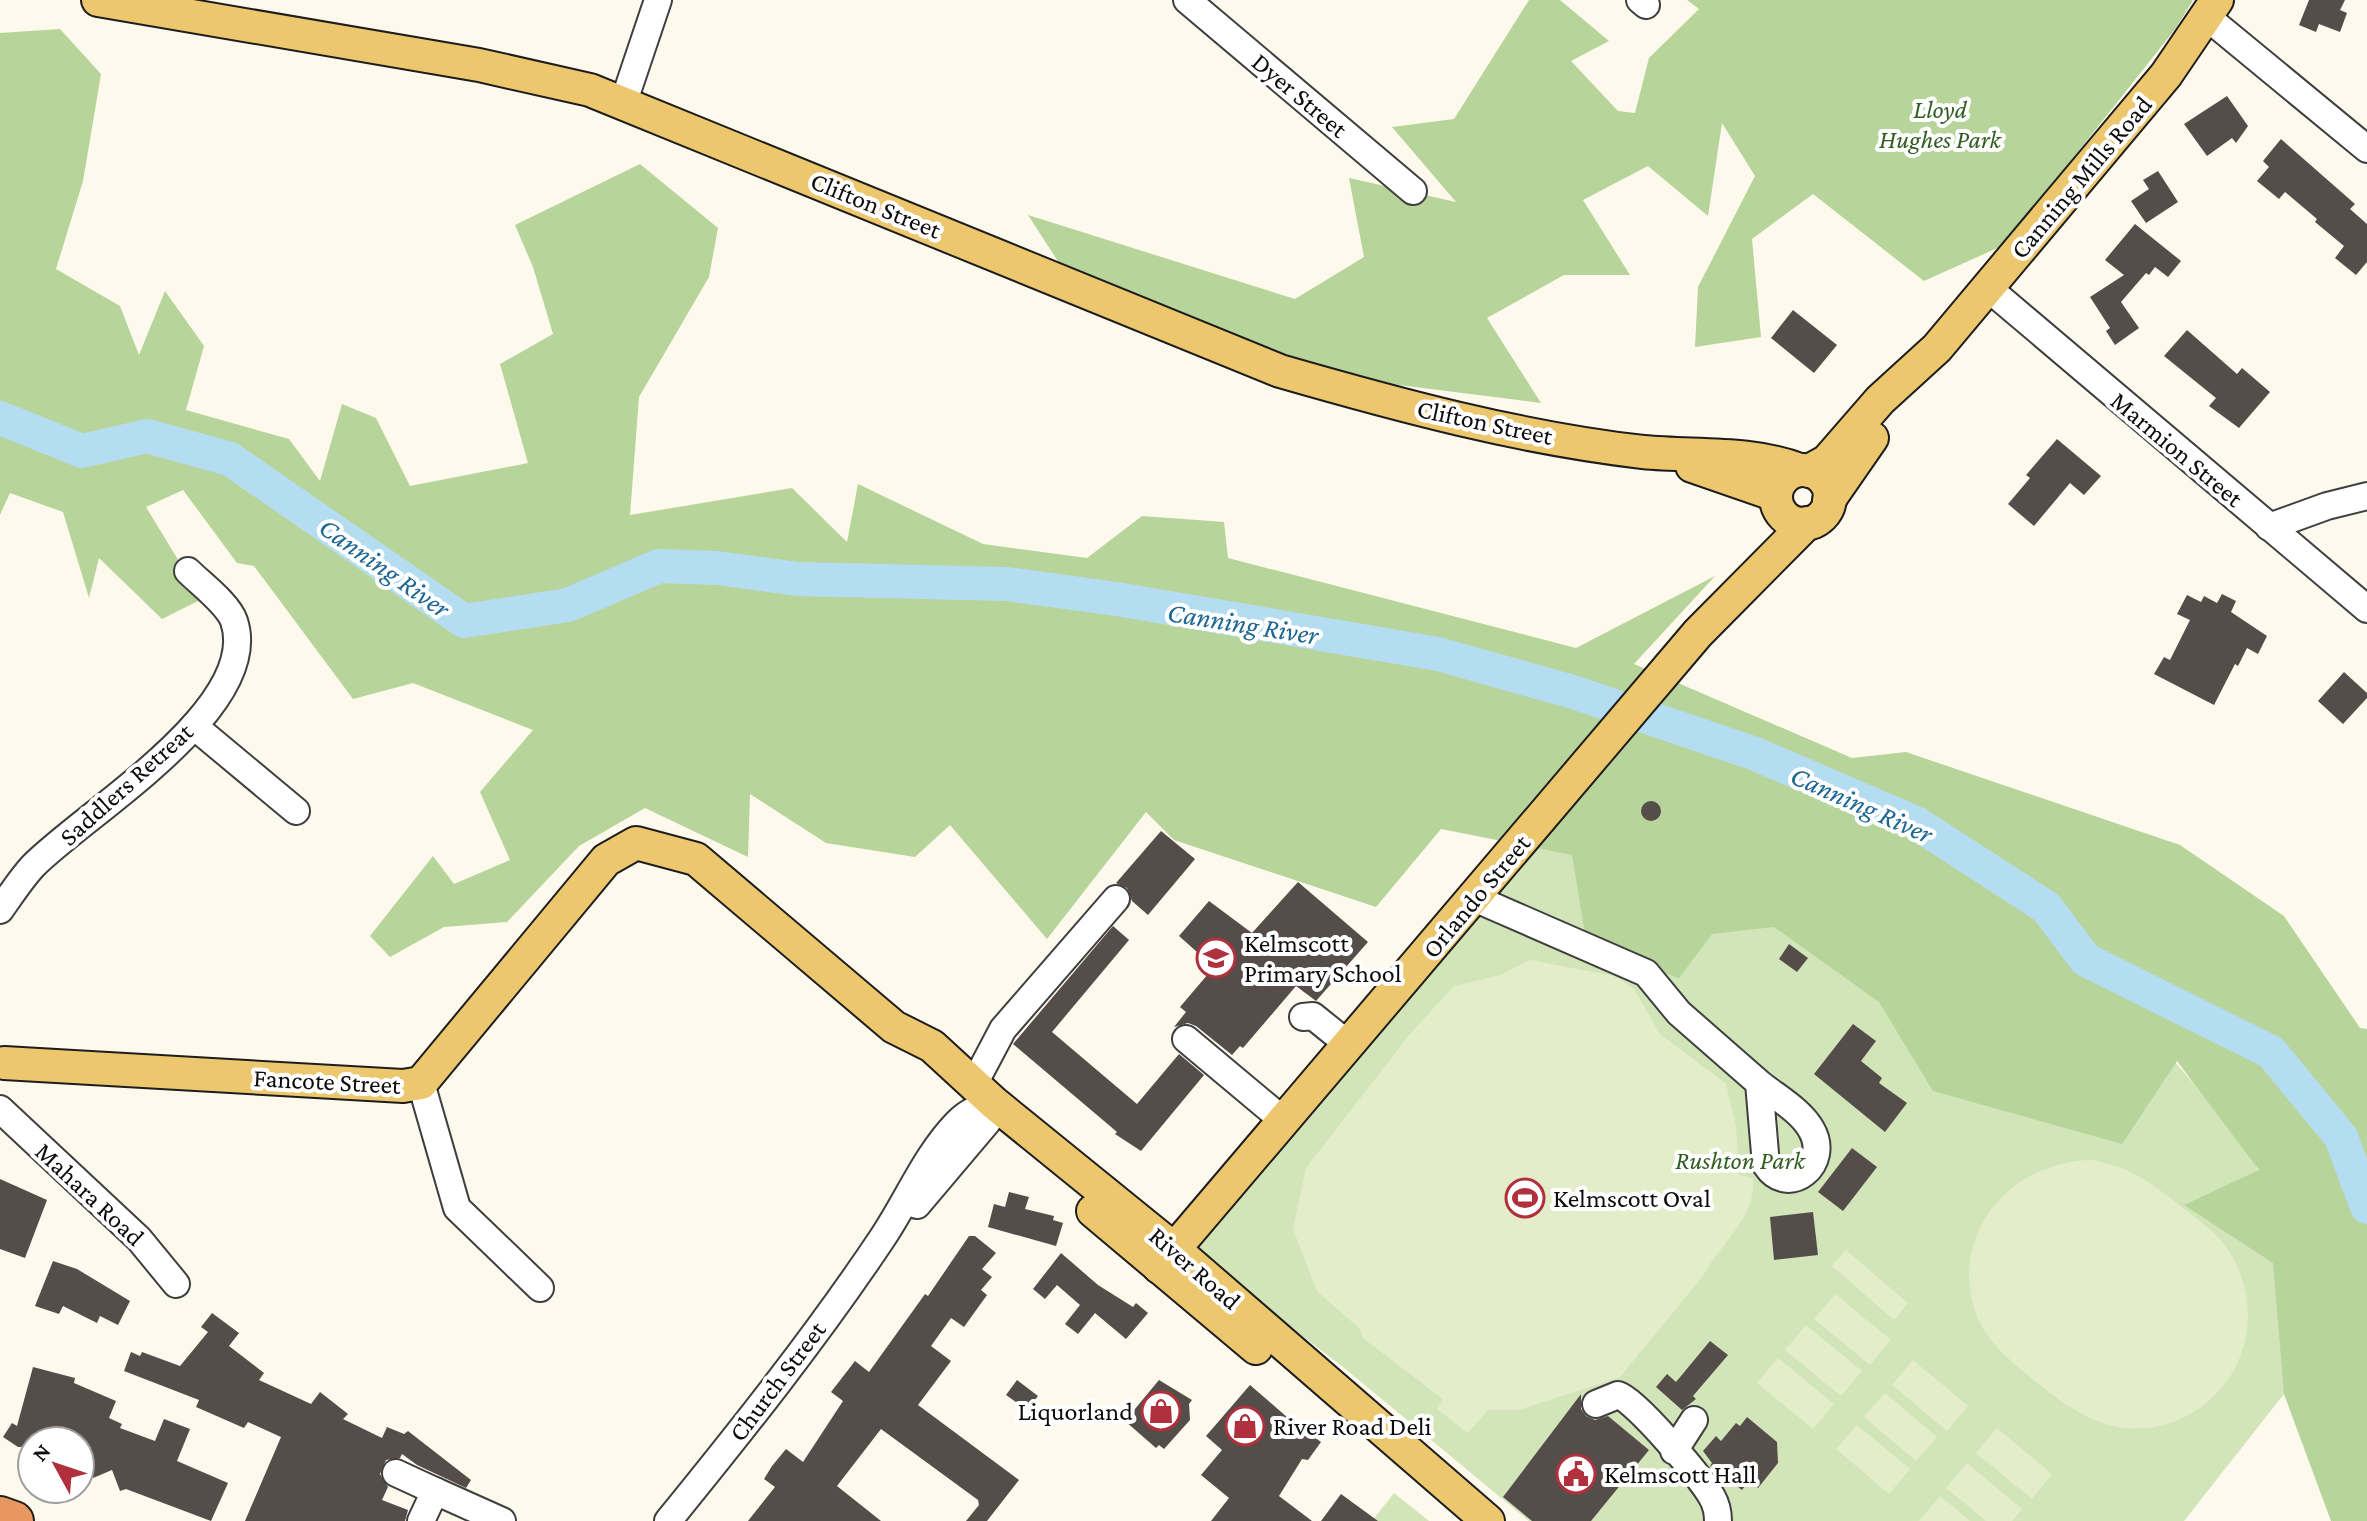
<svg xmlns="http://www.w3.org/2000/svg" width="2367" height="1521" font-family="'Crimson Pro',serif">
<rect width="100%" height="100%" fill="#fdf9ec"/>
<g fill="#d2e5b9">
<polygon points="1639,725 2158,1042 2247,1146 2287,1234 2284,1394 2184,1521 1529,1521 1343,1367 1190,1250"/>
<polygon points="1394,1493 1429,1521 1372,1521"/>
</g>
<g fill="#b7d49a">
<polygon points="1529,0 1560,0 1609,41 1571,61 1618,111 1635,113 1649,58 1699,9 1687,0 2193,0 2176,28 2004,245 1924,281 1813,194 1752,239 1761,337 1695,347 1698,287 1755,176 1722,123 1708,216 1648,166 1583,200 1630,275 1564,275 1487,318 1541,403 1375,382 1076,289 1028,215 1295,299 1364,257 1349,178 1456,202 1392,127 1454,119"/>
<polygon points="60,29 101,74 83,181 56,269 120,306 139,355 165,291 204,346 186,410 289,439 320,481 342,404 376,418 410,486 528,463 500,364 553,334 533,267 515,225 640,164 718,228 709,277 639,397 630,515 792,488 847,542 858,484 983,544 1087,558 1142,516 1224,522 1228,558 1576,648 1715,576 1634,664 1852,758 1906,752 2180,845 2284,916 2360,1028 2367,1029 2367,1521 2331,1521 2284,1394 2273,1263 2184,1205 2259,1170 2177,1061 2122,1144 1933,1091 1879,1002 1774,927 1712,934 1679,978 1587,946 1572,855 1441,829 1376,907 1174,840 1146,812 1047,939 950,825 915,857 826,843 750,794 748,857 645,808 579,846 507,922 444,927 390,957 370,936 433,856 454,884 510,860 480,792 533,730 413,683 353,699 254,566 237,563 183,490 146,507 202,599 162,619 99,558 89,598 63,512 10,493 0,515 0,33"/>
</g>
<g fill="#e3edca">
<path d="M1530,960L1614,976L1634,989L1660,1034L1726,1084L1736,1126L1739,1175L1753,1178C1757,1217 1720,1244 1703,1276L1620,1377L1519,1410H1488L1468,1433L1437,1409L1443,1399L1364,1339L1360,1329L1317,1291L1293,1229L1306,1168L1410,1034L1454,986L1500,975Z"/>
<path d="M2092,1160C2128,1166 2150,1182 2178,1204C2193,1216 2211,1228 2223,1243C2253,1281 2256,1335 2231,1375C2218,1395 2199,1412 2176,1421C2116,1443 2073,1413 2029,1376C2006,1357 1985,1340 1975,1311C1949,1231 2013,1161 2092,1160Z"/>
<polygon points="1846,1250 1908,1303 1894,1320 1832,1266"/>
<polygon points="1835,1294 1891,1340 1870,1365 1814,1319"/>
<polygon points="1806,1325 1862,1371 1841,1396 1785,1350"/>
<polygon points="1778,1358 1834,1404 1813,1429 1757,1383"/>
<polygon points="1913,1360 1968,1406 1947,1431 1892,1385"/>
<polygon points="1885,1393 1937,1437 1916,1461 1864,1417"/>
<polygon points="1857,1425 1910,1469 1889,1494 1836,1449"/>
<polygon points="1997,1428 2052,1474 2032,1499 1976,1453"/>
<polygon points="1967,1463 2022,1509 2012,1521 1986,1521 1946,1488"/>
<polygon points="1940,1496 1970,1521 1919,1521"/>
</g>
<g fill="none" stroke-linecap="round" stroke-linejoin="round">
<polyline stroke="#b5ddf1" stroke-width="34" points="0,418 82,451 147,436 230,459 464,621 568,605 659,566 717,568 798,579 1007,584 1117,599 1438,654 1573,692 1753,753 1916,823 2046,907 2086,960 2271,1052 2341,1137 2367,1207"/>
</g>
<g fill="#544d49">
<polygon points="2309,0 2345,0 2340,10 2347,13 2340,32 2319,24 2316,32 2299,25"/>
<polygon points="2227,96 2248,126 2236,143 2232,138 2207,156 2184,124"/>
<polygon points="2281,139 2355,204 2350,209 2367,224 2367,262 2356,275 2335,258 2344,246 2315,222 2317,219 2285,192 2279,199 2257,181 2269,167 2263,161"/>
<polygon points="2158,171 2178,202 2146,223 2131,201 2149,189 2143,180"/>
<polygon points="2135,224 2181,261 2168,277 2155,267 2149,275 2146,273 2121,302 2139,328 2115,345 2106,331 2110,328 2090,297 2124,275 2105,260"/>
<polygon points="1793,310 1837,345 1814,373 1771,338"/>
<polygon points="2187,330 2237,374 2242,368 2270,392 2239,428 2209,406 2216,398 2164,356"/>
<polygon points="2057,439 2101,476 2084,495 2070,483 2034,526 2008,504 2030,478 2026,475"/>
<polygon points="2222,594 2236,601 2231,612 2267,636 2258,654 2247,648 2238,666 2235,664 2214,705 2154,674 2164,657 2170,660 2190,620 2177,614 2187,595 2201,602 2204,596 2217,603"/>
<polygon points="2344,672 2367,693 2367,698 2343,724 2318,701"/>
<circle cx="1651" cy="811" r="10"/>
<polygon points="1161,831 1195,859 1148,915 1132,901 1127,888 1116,883"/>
<polygon points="1298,882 1368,942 1316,1001 1296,986 1243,1048 1240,1046 1232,1055 1196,1026 1188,1023 1174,1027 1186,1012 1180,1007 1214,967 1179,936 1209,901 1252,933"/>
<polygon points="1113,926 1129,940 1052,1032 1137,1104 1179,1054 1204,1075 1141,1151 1115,1134 1117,1132 1013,1044"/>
<polygon points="1789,944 1808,958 1797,972 1779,959"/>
<polygon points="1853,1024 1876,1041 1861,1061 1882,1078 1879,1083 1907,1103 1885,1132 1814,1074"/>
<polygon points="1852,1148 1877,1167 1843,1211 1818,1192"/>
<polygon points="0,1179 47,1200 25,1258 0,1249"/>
<polygon points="1009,1192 1029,1197 1025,1209 1054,1216 1053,1220 1063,1223 1056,1246 988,1227 994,1204 1005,1207"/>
<polygon points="1813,1212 1818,1255 1774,1260 1770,1217"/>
<polygon points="969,1236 975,1236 996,1253 982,1269 992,1277 981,1290 987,1295 964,1327 951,1318 931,1346 951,1361 918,1405 1019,1480 987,1521 966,1521 979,1505 978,1500 881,1429 837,1486 881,1521 748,1521 775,1487 764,1479 772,1466 786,1449 803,1462 843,1401 831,1392 855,1361 869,1372 925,1294 928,1296"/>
<polygon points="1061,1253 1098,1285 1133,1307 1136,1303 1148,1313 1126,1339 1095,1313 1078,1334 1065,1324 1080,1305 1057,1285 1045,1299 1033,1289"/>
<polygon points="53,1261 77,1269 130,1301 118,1325 100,1316 97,1323 63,1306 59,1314 35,1306"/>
<polygon points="212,1313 239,1333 229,1346 264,1373 259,1380 311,1404 320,1392 348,1414 343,1419 382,1438 387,1427 404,1434 408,1431 471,1480 466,1488 417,1465 402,1454 400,1458 386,1460 380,1474 388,1487 382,1500 408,1510 405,1521 245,1521 281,1437 248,1422 244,1428 196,1407 199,1400 124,1371 131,1352 140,1356 142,1352 180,1366 208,1332 201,1327"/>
<polygon points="1710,1341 1728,1355 1693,1396 1696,1399 1682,1410 1656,1387 1667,1374 1676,1382"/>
<polygon points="33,1367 75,1378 74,1383 116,1401 109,1418 122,1424 120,1428 155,1441 164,1419 190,1429 177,1461 228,1483 211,1521 126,1489 120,1491 112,1470 93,1478 91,1472 80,1467 80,1441 32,1441 32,1447 18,1447 3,1437 12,1423 17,1426"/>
<polygon points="1017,1380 1038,1396 1027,1410 1006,1395"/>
<polygon points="1159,1380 1192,1400 1189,1404 1190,1420 1164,1449 1159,1445 1156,1448 1125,1421"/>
<polygon points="1250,1385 1295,1424 1298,1420 1313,1431 1310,1434 1321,1442 1308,1460 1302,1459 1279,1496 1312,1521 1211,1521 1229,1498 1201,1475 1222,1450 1206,1436"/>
<polygon points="1581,1394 1581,1409 1586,1416 1595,1420 1608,1416 1649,1450 1591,1521 1532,1521 1503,1497"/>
<polygon points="1747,1417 1777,1442 1778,1463 1758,1488 1749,1481 1742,1490 1710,1466 1712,1463 1703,1451 1716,1436 1721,1441 1736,1423 1740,1426"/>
<polygon points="1341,1494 1378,1521 1321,1521"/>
</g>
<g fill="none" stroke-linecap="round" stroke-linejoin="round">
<g stroke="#3f3f3f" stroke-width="30">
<g id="minor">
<polyline points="1187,0 1413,191"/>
<polyline points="1640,0 1646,5"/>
<polyline points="2208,18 2367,149"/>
<polyline points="624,101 658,0"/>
<polyline points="1988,288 2367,609"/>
<polyline points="2269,527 2327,506 2367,496"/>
<polyline points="194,726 296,811"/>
<path d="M1474,898L1646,973L1679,1013L1759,1083L1766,1165C1788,1199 1832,1164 1811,1129C1800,1110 1776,1097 1759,1083"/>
<path d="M0,910C10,896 21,879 33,866C85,813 263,708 234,621C228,604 201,584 188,571"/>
<polyline points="1303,1017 1313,1016 1349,1045"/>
<polyline points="1186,1039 1284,1121"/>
<polyline points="421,1083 457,1208 540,1288"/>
<polyline points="974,1084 1003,1029 1116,899"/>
<polyline points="0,1109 139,1239 176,1284"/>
<polyline points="917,1205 988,1121 994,1103"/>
<path d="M1596,1404L1618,1395C1636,1400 1701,1478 1712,1497C1716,1504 1718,1512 1718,1521"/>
<polyline points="1674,1451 1694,1420"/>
<polyline points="396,1473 435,1491"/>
<polyline points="421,1521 435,1491 502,1521"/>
<path d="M668,1521C742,1430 816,1337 881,1240C907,1202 925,1156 957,1123C968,1112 979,1107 994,1103"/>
</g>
</g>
<g stroke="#1d1d1d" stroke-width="36">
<g id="major">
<path d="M98,0L479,65L590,90L1280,371C1398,405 1520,438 1643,452C1696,457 1749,451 1800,470"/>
<polyline points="1692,466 1776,495"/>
<circle cx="1803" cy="497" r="27"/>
<polyline points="1809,471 1827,461 1880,400 1937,348 2166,75 2217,0"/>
<polyline points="1829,500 1872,438"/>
<polyline points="4,1063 403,1086 421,1083 606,860 636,843 696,859 894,1027 932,1046 994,1103 1174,1249 1488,1521"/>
<polyline points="1093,1211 1256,1348"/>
<polyline points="1159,1267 1698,633 1807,523"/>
</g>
</g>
<g stroke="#1d1d1d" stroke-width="42">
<polyline id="highway" points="0,1516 14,1521"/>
</g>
<use href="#minor" stroke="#fff" stroke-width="26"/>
<use href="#major" stroke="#edc76d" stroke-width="32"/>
<use href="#highway" stroke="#e89760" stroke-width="38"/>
</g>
<defs>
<g id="school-ring" transform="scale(2)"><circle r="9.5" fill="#fff" stroke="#b0303d" stroke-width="1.5"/><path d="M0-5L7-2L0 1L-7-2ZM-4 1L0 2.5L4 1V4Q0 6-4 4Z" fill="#b0303d"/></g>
<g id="stadium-ring" transform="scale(2)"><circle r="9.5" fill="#fff" stroke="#b0303d" stroke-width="1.5"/><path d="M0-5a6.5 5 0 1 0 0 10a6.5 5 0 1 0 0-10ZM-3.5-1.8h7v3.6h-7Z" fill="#b0303d"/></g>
<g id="shop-ring" transform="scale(2)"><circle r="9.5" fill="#fff" stroke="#b0303d" stroke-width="1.5"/><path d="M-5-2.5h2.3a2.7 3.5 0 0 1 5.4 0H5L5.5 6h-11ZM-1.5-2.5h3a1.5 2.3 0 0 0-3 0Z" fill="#b0303d"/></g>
<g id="civic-ring" transform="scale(2)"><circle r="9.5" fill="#fff" stroke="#b0303d" stroke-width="1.5"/><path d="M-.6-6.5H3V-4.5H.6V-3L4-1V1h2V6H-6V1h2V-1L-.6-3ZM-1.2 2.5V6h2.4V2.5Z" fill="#b0303d"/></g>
</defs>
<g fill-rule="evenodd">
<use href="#school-ring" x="1216" y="958"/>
<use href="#stadium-ring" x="1525" y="1198"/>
<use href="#shop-ring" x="1161" y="1411"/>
<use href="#shop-ring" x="1245" y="1426"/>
<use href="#civic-ring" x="1576" y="1474"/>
</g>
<g text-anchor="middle" stroke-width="8" stroke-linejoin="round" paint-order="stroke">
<g font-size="26" fill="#0c0c0c" stroke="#fff">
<text transform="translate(1300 95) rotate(40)" y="9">Dyer Street</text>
<text transform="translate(2081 177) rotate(-50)" y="9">Canning Mills Road</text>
<text transform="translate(876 205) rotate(22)" y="9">Clifton Street</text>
<text transform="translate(1485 422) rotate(12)" y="9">Clifton Street</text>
<text transform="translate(2177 449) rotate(40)" y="9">Marmion Street</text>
<text transform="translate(126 784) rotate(-42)" y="9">Saddlers Retreat</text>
<text transform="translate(1476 896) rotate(-50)" y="9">Orlando Street</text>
<text transform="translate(327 1081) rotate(3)" y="9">Fancote Street</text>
<text transform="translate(90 1194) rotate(43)" y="9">Mahara Road</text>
<text transform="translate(1195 1268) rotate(41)" y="9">River Road</text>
<text transform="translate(777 1381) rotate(-53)" y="9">Church Street</text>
</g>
<g font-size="26" font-style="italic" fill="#325e22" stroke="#fff">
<text x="1940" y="118">Lloyd<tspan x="1940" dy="30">Hughes Park</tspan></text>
<text x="1740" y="1169">Rushton Park</text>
</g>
<g font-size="26" fill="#0c0c0c" stroke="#fff" text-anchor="start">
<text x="1244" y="952">Kelmscott<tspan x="1244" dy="30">Primary School</tspan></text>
<text x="1553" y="1207">Kelmscott Oval</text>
<text x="1133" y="1420" text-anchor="end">Liquorland</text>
<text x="1273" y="1435">River Road Deli</text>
<text x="1604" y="1483">Kelmscott Hall</text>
</g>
<g font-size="28" font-style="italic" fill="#206793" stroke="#fff">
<text transform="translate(385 567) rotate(35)" y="10">Canning River</text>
<text transform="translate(1243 623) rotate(9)" y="10">Canning River</text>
<text transform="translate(1862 804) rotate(24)" y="10">Canning River</text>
</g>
</g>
<g transform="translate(56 1465) rotate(310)"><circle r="38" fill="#ffffff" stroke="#9e9e9e" stroke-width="2"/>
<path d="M0-6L14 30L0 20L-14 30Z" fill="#b0303d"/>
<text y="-12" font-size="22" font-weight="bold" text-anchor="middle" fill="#0c0c0c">N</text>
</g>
</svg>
